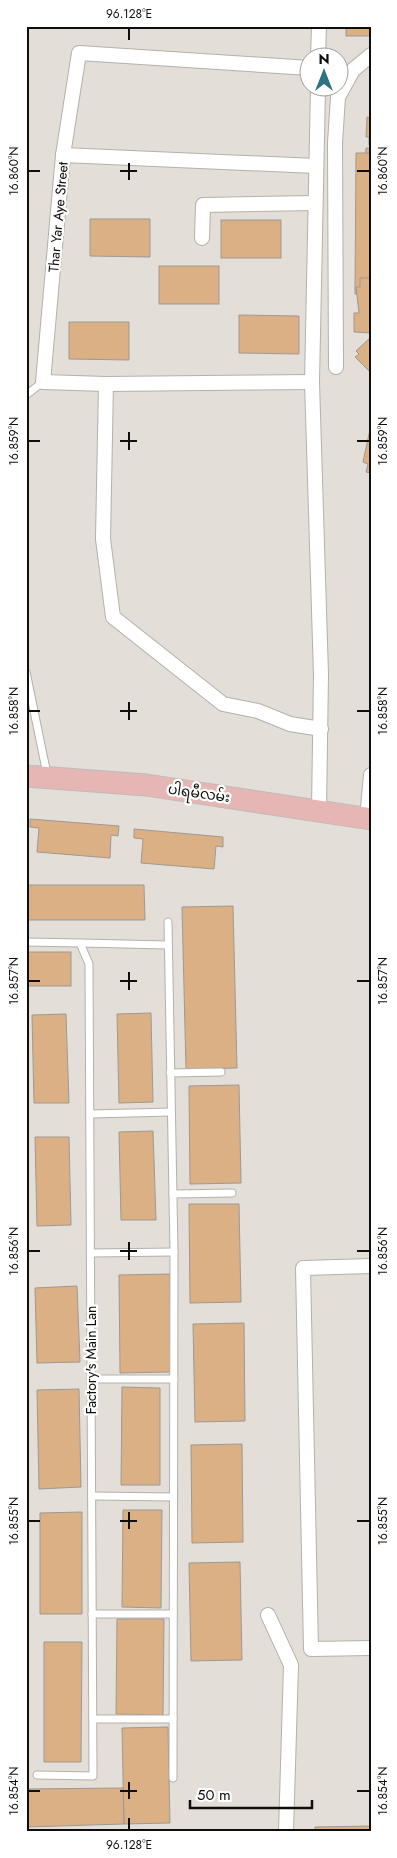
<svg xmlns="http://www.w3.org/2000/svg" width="397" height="1858" font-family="Jost,'Noto Sans Myanmar',sans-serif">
<rect width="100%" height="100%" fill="#e4ded9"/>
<g fill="#dab084" stroke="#9e9993">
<rect x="346" y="26" width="25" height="10"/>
<polygon points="367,117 371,118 371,146 369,145 369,137 366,137"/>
<polygon points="366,148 371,148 371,169 371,164 365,164"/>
<polygon points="356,153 371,153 371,295 355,294"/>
<polygon points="90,219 150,219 150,257 90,256"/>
<rect x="221" y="220" width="60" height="38"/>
<rect x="159" y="266" width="60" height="38"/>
<polygon points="360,278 371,278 371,333 354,332 354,313 359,313 356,287 360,287"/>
<polygon points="239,315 299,316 299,354 239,353"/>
<polygon points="69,322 129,322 129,360 69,359"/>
<polygon points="371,337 371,373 355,357 359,354 356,351"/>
<polygon points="371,425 371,473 366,472 368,464 363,462"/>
<polygon points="30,819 119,826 118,836 111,835 110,858 37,852 39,828 30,827"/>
<polygon points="134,829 223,837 223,847 216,846 214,869 141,863 143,839 134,838"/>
<polygon points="26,885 144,885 145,920 26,920"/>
<polygon points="233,906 237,1068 186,1069 182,907"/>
<rect x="26" y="952" width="45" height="34"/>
<polygon points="151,1013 153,1102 119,1103 117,1014"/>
<polygon points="66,1014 69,1103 34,1103 32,1015"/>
<polygon points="239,1085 241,1183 190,1184 189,1086"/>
<polygon points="153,1131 156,1220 121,1220 119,1132"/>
<polygon points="35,1137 69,1137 71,1225 37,1226"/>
<polygon points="189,1204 239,1204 241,1302 190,1303"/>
<polygon points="170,1274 171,1372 120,1373 119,1275"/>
<polygon points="77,1286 80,1362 37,1363 35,1288"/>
<polygon points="244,1323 245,1421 195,1422 193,1324"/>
<polygon points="122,1387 160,1388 160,1485 121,1485"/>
<polygon points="79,1389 81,1487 39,1489 37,1390"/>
<polygon points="242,1444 243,1542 192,1543 191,1445"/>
<polygon points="123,1510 162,1510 161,1608 122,1607"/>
<polygon points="82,1512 82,1614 40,1614 40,1513"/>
<polygon points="240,1562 242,1660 191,1661 189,1563"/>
<polygon points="117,1619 164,1619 163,1715 116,1714"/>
<polygon points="44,1642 82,1642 81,1762 44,1762"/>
<polygon points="168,1727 170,1823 124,1824 122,1728"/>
<polygon points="123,1788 124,1824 26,1827 26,1789"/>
<polygon points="371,1826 371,1832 315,1832 315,1827"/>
</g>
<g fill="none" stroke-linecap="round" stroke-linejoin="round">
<g stroke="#b5b0aa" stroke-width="9">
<g id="lane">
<polyline points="26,395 43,382"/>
<polyline points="26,672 47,774"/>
<polyline points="168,922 174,1252 173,1778"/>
<polyline points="26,942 80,943 89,964 93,1776 37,1775"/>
<polyline points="80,943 168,945"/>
<polyline points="170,1073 221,1072"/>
<polyline points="90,1114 171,1112"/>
<polyline points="173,1194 232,1193"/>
<polyline points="91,1253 174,1252"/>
<polyline points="91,1379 174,1379"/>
<polyline points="92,1496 173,1497"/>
<polyline points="92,1614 173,1614"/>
<polyline points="93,1719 173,1719"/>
</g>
</g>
<g stroke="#b5b0aa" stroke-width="16">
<g id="street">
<polyline points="318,58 319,26"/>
<polyline points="310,68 79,53 63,155 43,382 106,384 312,382"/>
<polyline points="318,88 312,382 321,675 319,810"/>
<polyline points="63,155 316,166"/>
<polyline points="202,238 203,205 315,203"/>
<polyline points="336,367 335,143 338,97 353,70 371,55"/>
<polyline points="106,384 103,539 113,617 223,704 258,711 290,724 321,729"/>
<polyline points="367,819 371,775"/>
<polyline points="371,1266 303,1268 311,1649 371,1648"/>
<polyline points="268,1615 291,1665 286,1832"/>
</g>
</g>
<g stroke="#bcbcbb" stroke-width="23">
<polyline id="primary" points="26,776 146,785 371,819"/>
</g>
<use href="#lane" stroke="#fff" stroke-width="7"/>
<use href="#street" stroke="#fff" stroke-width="14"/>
<use href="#primary" stroke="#e5b6b3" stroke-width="21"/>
</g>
<path fill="none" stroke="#100e0c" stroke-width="2" d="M129,28V40M129,163V180M28,171H40M120,171H137M357,171H370M129,432V450M28,441H40M120,441H137M357,441H370M129,702V720M28,711H40M120,711H137M357,711H370M129,972V990M28,981H40M120,981H137M357,981H370M129,1242V1260M28,1251H40M120,1251H137M357,1251H370M129,1512V1529M28,1521H40M120,1521H137M357,1521H370M129,1782V1799M28,1791H40M120,1791H137M357,1791H370M129,1818V1830"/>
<g text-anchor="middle" stroke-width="4.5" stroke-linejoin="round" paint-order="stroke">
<g font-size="14" fill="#100e0c" stroke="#fff">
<text transform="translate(58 217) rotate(-85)" y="5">Thar Yar Aye Street</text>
<text transform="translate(199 793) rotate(8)" y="5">ပါရမီလမ်း</text>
<text transform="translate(91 1360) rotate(-90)" y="5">Factory's Main Lan</text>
</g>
</g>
<rect width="397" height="1858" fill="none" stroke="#ffffff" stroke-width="55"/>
<g transform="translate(324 72)"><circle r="24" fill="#ffffff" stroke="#9f9f9e"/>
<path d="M0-4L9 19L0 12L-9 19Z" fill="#2d7281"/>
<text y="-8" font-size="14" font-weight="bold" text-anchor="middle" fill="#100e0c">N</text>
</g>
<path d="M190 1800v8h122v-8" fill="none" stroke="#100e0c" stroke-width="2.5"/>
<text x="197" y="1800" font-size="15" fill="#100e0c" stroke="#ffffff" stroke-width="4" paint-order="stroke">50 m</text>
<rect x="28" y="28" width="342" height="1802" fill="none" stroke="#100e0c" stroke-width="2"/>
<g font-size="12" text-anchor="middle" fill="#100e0c">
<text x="129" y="18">96.128°E</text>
<text transform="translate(14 171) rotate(-90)" y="4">16.860°N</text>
<text transform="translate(383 171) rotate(-90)" y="4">16.860°N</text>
<text transform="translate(14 441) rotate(-90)" y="4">16.859°N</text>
<text transform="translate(383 441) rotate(-90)" y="4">16.859°N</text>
<text transform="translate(14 711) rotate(-90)" y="4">16.858°N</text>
<text transform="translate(383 711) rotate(-90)" y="4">16.858°N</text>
<text transform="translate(14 981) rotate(-90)" y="4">16.857°N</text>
<text transform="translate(383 981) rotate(-90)" y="4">16.857°N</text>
<text transform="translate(14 1251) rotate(-90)" y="4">16.856°N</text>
<text transform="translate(383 1251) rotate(-90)" y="4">16.856°N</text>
<text transform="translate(14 1521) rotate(-90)" y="4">16.855°N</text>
<text transform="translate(383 1521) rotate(-90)" y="4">16.855°N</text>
<text transform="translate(14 1791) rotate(-90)" y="4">16.854°N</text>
<text transform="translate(383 1791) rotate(-90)" y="4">16.854°N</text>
<text x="129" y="1849">96.128°E</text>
</g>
</svg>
